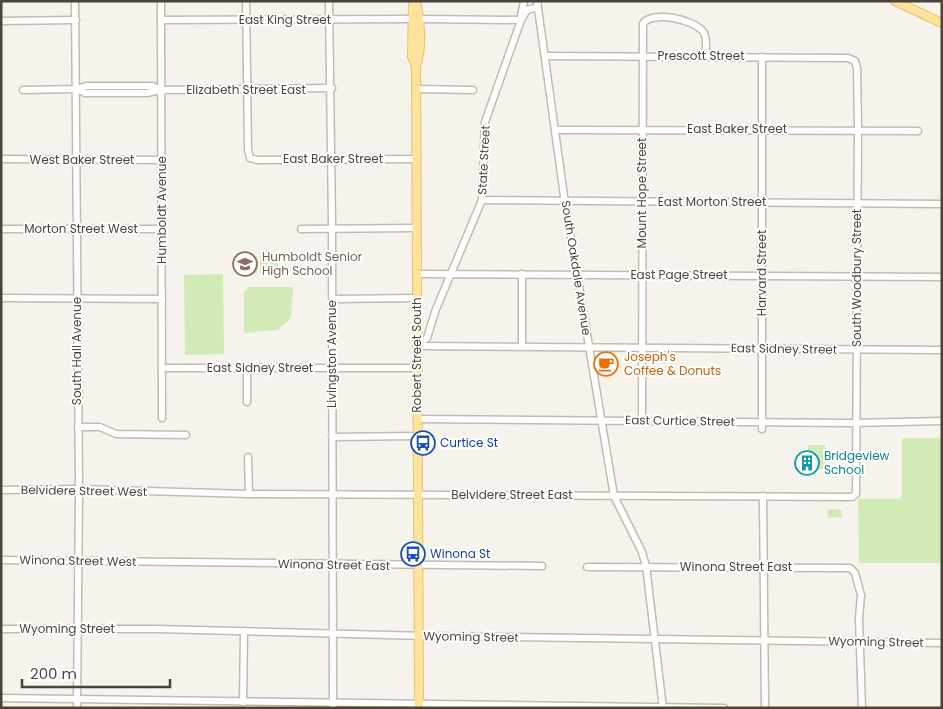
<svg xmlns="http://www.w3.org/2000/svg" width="943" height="709" font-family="Poppins,sans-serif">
<rect width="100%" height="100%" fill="#f6f3ec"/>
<g fill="#d2eab5">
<polygon points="238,256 247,256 247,273 239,273"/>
<rect x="249" y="256" width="8" height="17"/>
<rect x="260" y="256" width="8" height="17"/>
<rect x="270" y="256" width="8" height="17"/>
<polygon points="223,274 224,354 185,355 184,275"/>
<polygon points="249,287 293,287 291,318 278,330 244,333 244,292"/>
<polygon points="902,438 942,438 942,563 859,563 858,499 900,499 902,496"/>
<polygon points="808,445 825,445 825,469 816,469 816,458 812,454 808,454"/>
<polygon points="830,509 841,510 842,517 828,518 827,511"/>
</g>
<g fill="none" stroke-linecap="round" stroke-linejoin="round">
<g stroke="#c2bbae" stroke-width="9">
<g id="minor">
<polyline points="75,1 79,489 77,708"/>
<polyline points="161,1 162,418"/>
<polyline points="246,1 248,150 250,158 257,160 417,159"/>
<polyline points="329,1 332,224 333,708"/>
<polyline points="537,1 564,196 614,496 642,552 646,566 663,708"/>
<polyline points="521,16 524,1"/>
<polyline points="422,19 521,20"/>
<polyline points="161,20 409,19"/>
<polyline points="1,21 76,20"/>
<polyline points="762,57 762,429"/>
<polyline points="77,89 85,93 147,93 160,90 332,88"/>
<polyline points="416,89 473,90"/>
<polyline points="23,90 77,89 86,86 153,86 160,90"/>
<polyline points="556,130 918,131"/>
<polyline points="1,159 162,160"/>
<polyline points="482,200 942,204"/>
<polyline points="1,229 161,229"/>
<polyline points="301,229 417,228"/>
<polyline points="417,274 942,277"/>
<polyline points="522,274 522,346"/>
<polyline points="1,298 162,299"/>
<polyline points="333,299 417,298"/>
<polyline points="417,346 942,350"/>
<polyline points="417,346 427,338 436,309 482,200 485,122 521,20 527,10 538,7"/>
<polyline points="163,368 417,368"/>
<polyline points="247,368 247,402"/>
<polyline points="417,419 851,423 942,421"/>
<path d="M642,421L643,24C651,10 696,19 704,33C707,39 706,49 706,57"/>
<polyline points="78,427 100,427 116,434 186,435"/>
<polyline points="332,437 418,436"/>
<polyline points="248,457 249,494"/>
<polyline points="1,490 79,489 249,494 852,497 856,494 858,126 857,68 855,61 848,58 546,56"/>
<polyline points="763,496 765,708"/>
<polyline points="1,560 542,566"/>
<polyline points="587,567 850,568 855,573 861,595 859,618 862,708"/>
<polyline points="1,629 157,629 426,636 942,643"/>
<polyline points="1,698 724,708"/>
<polyline points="243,702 244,631"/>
</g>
</g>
<g stroke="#e6c16a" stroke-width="10">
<g id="major">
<polyline points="413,1 412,57 416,66"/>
<path d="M416,1C420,21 423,47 416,66L419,708"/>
<polyline points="895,1 942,23"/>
</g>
</g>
<use href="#minor" stroke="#fff" stroke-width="6"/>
<use href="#major" stroke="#ffe39c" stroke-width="8"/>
</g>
<defs>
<g id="school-ring" transform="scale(1.25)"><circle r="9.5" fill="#fff" stroke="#8d6e63" stroke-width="1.5"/><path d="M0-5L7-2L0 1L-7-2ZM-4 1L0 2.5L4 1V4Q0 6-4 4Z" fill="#8d6e63"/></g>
<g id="cafe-ring" transform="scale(1.25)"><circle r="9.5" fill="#fff" stroke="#e8710a" stroke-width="1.5"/><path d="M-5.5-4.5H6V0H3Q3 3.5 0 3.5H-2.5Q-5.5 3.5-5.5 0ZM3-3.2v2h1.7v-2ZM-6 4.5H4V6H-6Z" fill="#e8710a"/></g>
<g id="bus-ring" transform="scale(1.25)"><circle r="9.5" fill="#fff" stroke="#1a4fb4" stroke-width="1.5"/><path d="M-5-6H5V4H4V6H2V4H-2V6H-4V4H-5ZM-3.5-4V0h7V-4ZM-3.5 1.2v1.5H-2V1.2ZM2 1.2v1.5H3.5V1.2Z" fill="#1a4fb4"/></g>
<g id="building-ring" transform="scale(1.25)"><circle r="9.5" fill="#fff" stroke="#0f9aa8" stroke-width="1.5"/><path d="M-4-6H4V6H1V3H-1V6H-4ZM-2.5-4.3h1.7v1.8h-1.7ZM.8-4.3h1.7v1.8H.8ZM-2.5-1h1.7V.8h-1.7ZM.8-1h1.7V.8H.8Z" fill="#0f9aa8"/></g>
</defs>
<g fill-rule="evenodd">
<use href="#school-ring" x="245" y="264"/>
<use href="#cafe-ring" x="606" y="364"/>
<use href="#bus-ring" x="423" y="443"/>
<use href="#building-ring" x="807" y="463"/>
<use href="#bus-ring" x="413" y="554"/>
</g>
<g text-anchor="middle" stroke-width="4" stroke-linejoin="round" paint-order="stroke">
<g font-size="12" fill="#4b4439" stroke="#fff">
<text x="285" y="24">East King Street</text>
<text x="701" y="60">Prescott Street</text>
<text x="246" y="94">Elizabeth Street East</text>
<text x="737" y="133">East Baker Street</text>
<text x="333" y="163">East Baker Street</text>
<text x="82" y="164">West Baker Street</text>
<text transform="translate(484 160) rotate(-87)" y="4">State Street</text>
<text transform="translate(642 193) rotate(-90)" y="4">Mount Hope Street</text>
<text x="712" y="206">East Morton Street</text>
<text transform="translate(162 210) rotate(-90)" y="4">Humboldt Avenue</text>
<text x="81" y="233">Morton Street West</text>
<text transform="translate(576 268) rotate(81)" y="4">South Oakdale Avenue</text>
<text transform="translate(762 273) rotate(-90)" y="4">Harvard Street</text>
<text x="679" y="279">East Page Street</text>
<text transform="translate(857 278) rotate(-90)" y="4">South Woodbury Street</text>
<text transform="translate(784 349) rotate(1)" y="4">East Sidney Street</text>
<text transform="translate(77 351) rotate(-90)" y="4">South Hall Avenue</text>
<text transform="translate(332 354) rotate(-90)" y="4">Livingston Avenue</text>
<text transform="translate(417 355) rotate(-90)" y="4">Robert Street South</text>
<text x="260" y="372">East Sidney Street</text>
<text transform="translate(680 421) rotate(1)" y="4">East Curtice Street</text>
<text transform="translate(84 491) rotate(1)" y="4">Belvidere Street West</text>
<text x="512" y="499">Belvidere Street East</text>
<text transform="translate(78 561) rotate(1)" y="4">Winona Street West</text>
<text transform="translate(334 565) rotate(1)" y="4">Winona Street East</text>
<text x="736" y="571">Winona Street East</text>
<text x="67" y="633">Wyoming Street</text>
<text transform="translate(471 637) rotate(1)" y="4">Wyoming Street</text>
<text transform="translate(876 642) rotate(1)" y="4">Wyoming Street</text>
</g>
<g font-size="12" fill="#785e54" stroke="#fff" text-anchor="start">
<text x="262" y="261">Humboldt Senior<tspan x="262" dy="14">High School</tspan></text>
</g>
<g font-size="12" fill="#c56008" stroke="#fff" text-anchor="start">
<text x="624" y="361">Joseph's<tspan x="624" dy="14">Coffee &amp; Donuts</tspan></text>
</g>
<g font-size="12" fill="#164399" stroke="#fff" text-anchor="start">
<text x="440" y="447">Curtice St</text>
<text x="430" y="558">Winona St</text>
</g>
<g font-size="12" fill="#0d838f" stroke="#fff" text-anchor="start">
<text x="824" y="460">Bridgeview<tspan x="824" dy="14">School</tspan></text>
</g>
</g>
<rect width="943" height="709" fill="none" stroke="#4b4439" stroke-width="5"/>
<path d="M22 679v8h148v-8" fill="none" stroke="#4b4439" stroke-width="2.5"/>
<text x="30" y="679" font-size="15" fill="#4b4439" stroke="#ffffff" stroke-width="4" paint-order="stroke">200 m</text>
</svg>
